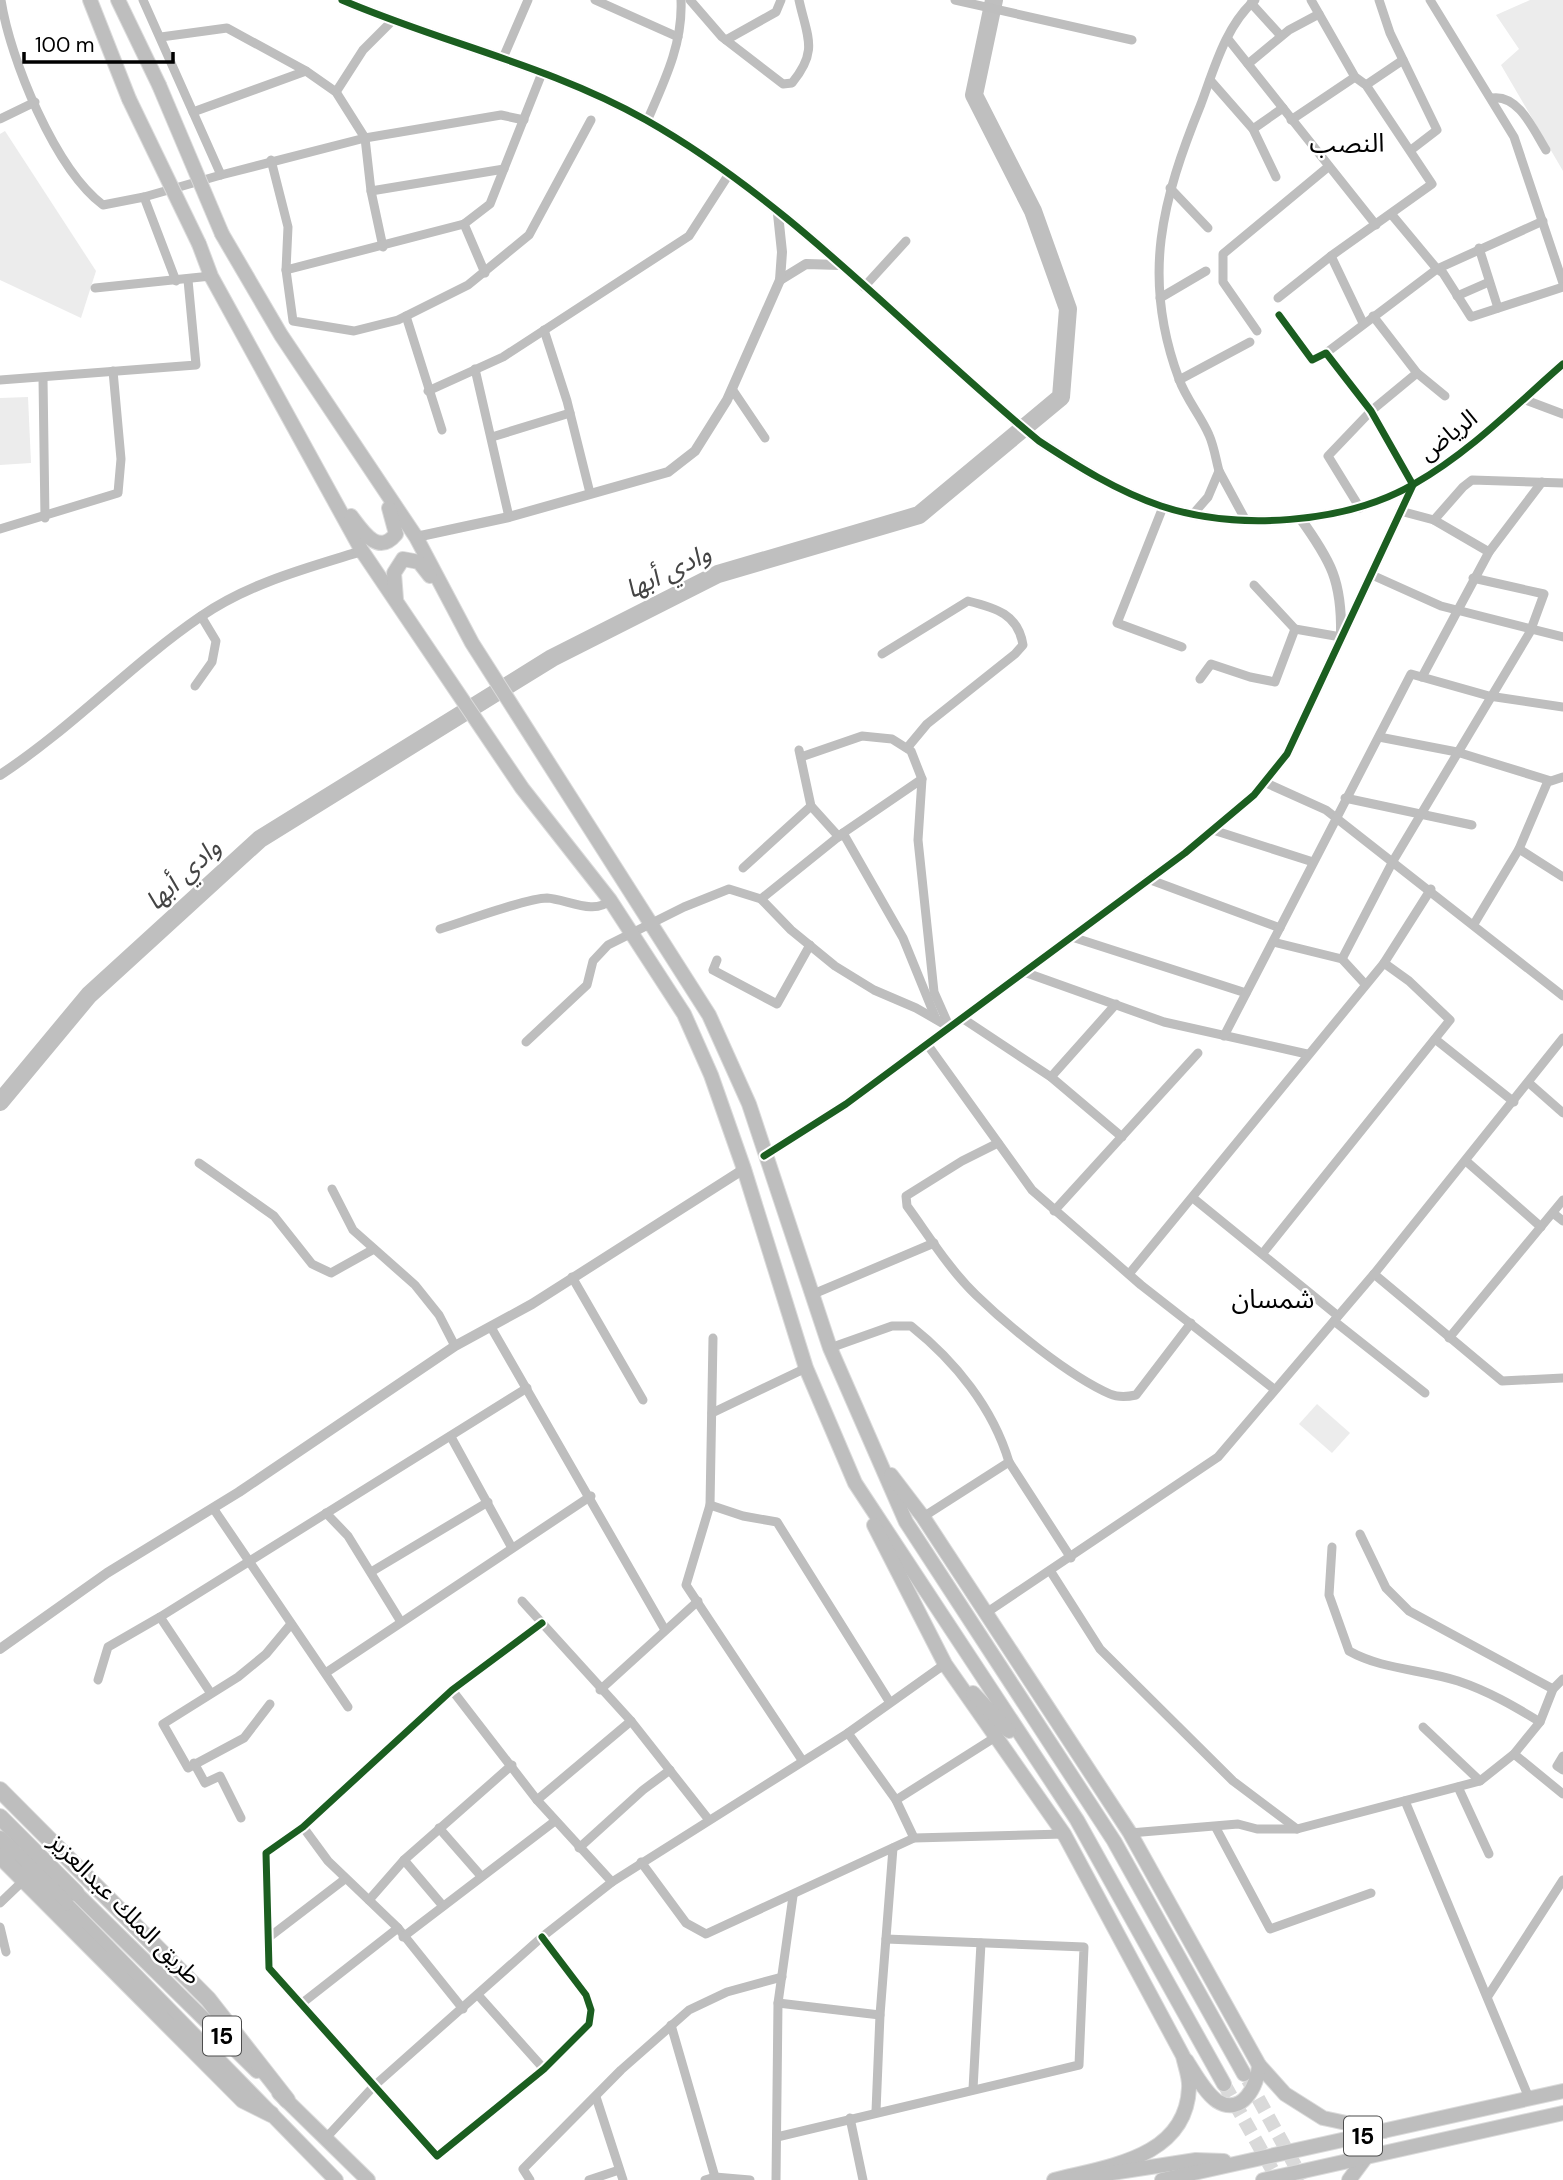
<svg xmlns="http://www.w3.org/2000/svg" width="1563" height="2180" font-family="'DM Sans','Noto Sans Arabic',sans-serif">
<rect width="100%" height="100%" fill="#fff"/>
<g fill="#ececec">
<polygon points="1530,0 1563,0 1563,171 1501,65 1519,49 1496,15"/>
<polygon points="5,131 96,271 81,318 0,280 0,134"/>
<polygon points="28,397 31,463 0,465 0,398"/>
<polygon points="1317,1404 1350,1433 1332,1453 1299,1424"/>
</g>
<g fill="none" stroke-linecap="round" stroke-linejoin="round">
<polyline stroke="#bfbfbf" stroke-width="18" points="0,1102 89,995 260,839 552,658 718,574 919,515 1061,397 1068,309 1033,211 974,95 994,0"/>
<g stroke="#d9d9d9" stroke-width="14" stroke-dasharray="14 7" stroke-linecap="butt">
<polyline points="1248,2080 1303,2180"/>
<polyline points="1224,2084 1278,2180"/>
</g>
<g stroke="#dbdbdb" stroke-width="16">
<g id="primary">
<polyline points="90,0 129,99"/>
<polyline points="118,0 159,85"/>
<polyline points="222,234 281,335 416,537 472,643 709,1015 749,1104 830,1348 906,1522 1114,1841 1244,2074"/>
<polyline points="199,244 211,276 362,551 522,788 610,900 684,1014 711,1075 744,1169 806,1368 855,1483 1077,1820 1224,2084"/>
<path d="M351,516C363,532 378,556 396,534L389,508"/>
<polyline points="396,599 394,573 403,559 419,562 430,576"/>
<polyline points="891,1475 923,1517 1130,1833 1259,2065 1285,2094 1323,2118 1384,2131"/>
<path d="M874,1525L945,1664L1064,1834L1183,2056C1185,2066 1190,2078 1189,2088C1186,2158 1108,2166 1054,2180"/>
<polyline points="973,1693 1009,1731"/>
<path d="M1186,2060C1194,2072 1205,2093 1217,2101C1242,2117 1258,2085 1259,2065"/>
<polyline points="1349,2180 1366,2157"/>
</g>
</g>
<g stroke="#dbdbdb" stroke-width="16">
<g id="trunk">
<polyline points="76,1893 257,2071"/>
<polyline points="65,1903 336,2180"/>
<polyline points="279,2093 368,2180"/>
<polyline points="1067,2180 1196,2160 1224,2161"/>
<polyline points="1162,2180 1563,2091"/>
<polyline points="1263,2180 1563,2113"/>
</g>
</g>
<g stroke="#dbdbdb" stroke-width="18">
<g id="motorway">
<polyline points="0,1790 208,1999 287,2100"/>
<polyline points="0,1817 76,1893"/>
<polyline points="0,1839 65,1903"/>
<polyline points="0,1856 243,2100 271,2114"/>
</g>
</g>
<g stroke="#bebebe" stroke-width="9">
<path d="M1,0C10,59 55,169 103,205L144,197L176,281"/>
<polyline points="143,0 221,175 365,138 501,115 524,120"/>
<polyline points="595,0 678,37"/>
<path d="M690,0L722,37L783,84L792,83C819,50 807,37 799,0"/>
<polyline points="955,0 1132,40"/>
<polyline points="1379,0 1390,33 1437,130 1411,150"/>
<polyline points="1430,0 1514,137 1563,283"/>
<polyline points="1251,3 1281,36"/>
<polyline points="161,37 227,28 306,71 336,92 365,138 371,191 383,247"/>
<polyline points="1228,39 1376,225"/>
<polyline points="726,40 776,12 781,0"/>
<polyline points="503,58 528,0"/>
<polyline points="1248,64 1289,30 1319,14"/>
<polyline points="1210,80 1253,129 1276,177"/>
<polyline points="1366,85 1403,60"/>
<polyline points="336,92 363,50 393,20"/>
<path d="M1492,98C1519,94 1534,131 1546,150"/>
<polyline points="193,112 306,71"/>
<polyline points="0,119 35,102"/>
<polyline points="1291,120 1355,77"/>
<path d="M647,121C664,82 683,44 681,0"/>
<polyline points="1253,129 1283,108"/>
<polyline points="271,160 288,227 286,270 293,321 354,331 398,320 468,285 529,235 591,120"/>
<polyline points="1170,188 1208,228"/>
<polyline points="371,191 504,169"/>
<polyline points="144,197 221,175"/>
<polyline points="1392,215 1437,269 1543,221"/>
<polyline points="464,224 485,273"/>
<polyline points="1479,248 1498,308"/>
<polyline points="1331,256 1363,323"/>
<polyline points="286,270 464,224 490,204 542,73"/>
<polyline points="864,287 906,241"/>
<polyline points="95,288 211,276"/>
<polyline points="1457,296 1489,282"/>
<polyline points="1160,298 1206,271"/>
<polyline points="1278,298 1331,256 1432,184 1366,85 1355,77 1311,0"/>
<polyline points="1279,315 1312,360 1326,353 1371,411 1413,485"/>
<polyline points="406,316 442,430"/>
<polyline points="1373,316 1417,373 1445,396"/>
<polyline points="544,330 567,401 590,493"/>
<polyline points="1257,331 1223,282 1223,254 1328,167"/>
<polyline points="1326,353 1437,269 1443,273 1471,317 1563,287"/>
<polyline points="475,369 509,517"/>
<polyline points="43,378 45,518"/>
<polyline points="0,380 196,365 188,280"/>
<polyline points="1179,380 1250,342"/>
<polyline points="732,389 765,438"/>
<polyline points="428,391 503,357 689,236 729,174"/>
<polyline points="1523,399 1563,414"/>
<polyline points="492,437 570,413"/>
<path d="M1219,471C1216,460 1214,446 1209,435C1201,416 1186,399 1179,379C1141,277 1162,200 1201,104C1214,69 1226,25 1255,0"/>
<polyline points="1163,507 1117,623 1182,647"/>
<polyline points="1360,508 1328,456 1371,411 1417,373"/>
<polyline points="1400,511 1434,520 1489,552"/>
<polyline points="1194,513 1208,497 1219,471 1245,519"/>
<polyline points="1434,520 1463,487 1472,480 1563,483"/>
<polyline points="0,529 118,493 121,459 113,371"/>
<polyline points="1372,575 1441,606 1563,637"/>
<polyline points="1254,585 1295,629 1341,637"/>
<path d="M882,654L968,601C996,608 1018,614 1023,645L1015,654L927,724L907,748"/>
<polyline points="1422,677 1489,552 1542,482"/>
<polyline points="1200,679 1211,664 1250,677 1275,682 1295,629"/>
<polyline points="195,686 212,662 216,641 201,616"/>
<polyline points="1379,737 1457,752 1551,781 1563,777"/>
<polyline points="799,750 811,806 839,837"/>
<polyline points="801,757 862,736 892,739 911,751 922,779 918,840 934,992 949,1026"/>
<polyline points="1264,782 1326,810 1563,996"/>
<polyline points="1345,798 1472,825"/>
<polyline points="1213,830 1313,862"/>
<polyline points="843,833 903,938 936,1019"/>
<polyline points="1519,849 1563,877"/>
<polyline points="743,868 811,806"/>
<polyline points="1148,879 1280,928"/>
<polyline points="761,899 843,833 922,779"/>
<polyline points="1474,924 1519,849 1548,781"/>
<path d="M440,929C463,922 527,898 547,898C566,899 595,916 610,900"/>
<polyline points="1072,937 1246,993"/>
<polyline points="1273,942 1342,959 1365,984"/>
<polyline points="1342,959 1393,861 1530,632 1544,594 1473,578"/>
<polyline points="717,960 713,970 777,1004 810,945"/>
<polyline points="1024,972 1164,1022 1307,1054"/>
<polyline points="962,1018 1051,1077 1122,1137"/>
<polyline points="1224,1036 1411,674 1489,696 1563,707"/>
<polyline points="1435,1039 1514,1102"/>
<polyline points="526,1042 587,985 593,961 608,945 684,907 729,889 761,899 791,930 835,966 874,990 916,1008 949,1027"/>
<polyline points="927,1044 1032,1190 1141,1285 1274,1389"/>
<polyline points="1051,1077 1116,1004"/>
<polyline points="1529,1083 1563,1113"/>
<path d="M998,1143L962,1161L906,1196L907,1206C929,1236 949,1269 976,1295C1009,1327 1069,1376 1110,1394C1119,1398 1127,1397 1136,1395L1191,1323"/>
<polyline points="1466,1161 1541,1227"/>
<polyline points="199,1163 274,1216 312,1264 331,1273 374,1249"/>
<polyline points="332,1189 353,1230 415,1285 439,1315 455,1346"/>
<polyline points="1193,1198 1338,1316"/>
<polyline points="1054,1211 1198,1053"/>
<polyline points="1553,1213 1563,1221"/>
<polyline points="1263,1253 1450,1020 1409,981 1384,963"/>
<polyline points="1129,1274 1384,963 1431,889"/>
<polyline points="1374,1274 1502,1381 1563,1378"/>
<polyline points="572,1277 643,1400"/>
<polyline points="811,1295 934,1243"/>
<polyline points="1334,1321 1425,1393"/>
<polyline points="492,1329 665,1630"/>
<polyline points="713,1338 710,1505 686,1585 802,1760"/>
<polyline points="1449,1338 1563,1200"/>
<path d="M830,1348L892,1326H911C955,1361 993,1408 1009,1462L923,1517"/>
<polyline points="712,1413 806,1368"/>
<polyline points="451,1437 512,1548"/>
<polyline points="1009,1462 1071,1558"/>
<polyline points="710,1505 743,1516 777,1522 889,1701"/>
<polyline points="213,1508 348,1707"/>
<polyline points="326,1513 348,1536 401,1622"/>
<polyline points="1360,1534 1386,1588 1409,1611 1553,1689"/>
<path d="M1332,1547L1329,1595L1349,1651C1383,1670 1421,1669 1458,1681C1488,1691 1514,1706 1540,1722"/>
<polyline points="371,1572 488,1502"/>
<polyline points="1051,1572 1100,1649 1233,1781 1297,1829"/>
<polyline points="522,1601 631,1721 709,1820"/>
<polyline points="986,1613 1218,1457 1374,1274 1563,1038"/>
<polyline points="160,1617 210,1692"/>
<polyline points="542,1623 452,1690 303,1827 266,1853 269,1968 437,2156 544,2069 589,2024 591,2010 586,1995 542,1937"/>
<polyline points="327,1672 591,1496"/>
<polyline points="98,1680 108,1647 160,1617 527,1388"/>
<polyline points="452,1690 537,1800 612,1882"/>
<polyline points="600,1690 698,1601"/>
<polyline points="270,1704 244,1738 188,1768 163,1724 238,1677 266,1654 291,1624"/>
<polyline points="1423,1727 1480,1781"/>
<polyline points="848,1733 896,1800 914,1838"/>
<polyline points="1514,1754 1563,1794"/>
<polyline points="1563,1756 1557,1766 1563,1770"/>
<polyline points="194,1763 205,1783 220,1776 241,1818"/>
<polyline points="1458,1787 1489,1854"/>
<polyline points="537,1800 631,1721"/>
<polyline points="896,1800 994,1738"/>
<polyline points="1405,1801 1529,2098"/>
<polyline points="303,1827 328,1861 398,1928 463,2009"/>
<polyline points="439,1828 481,1876"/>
<polyline points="1216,1828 1270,1929 1371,1893"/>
<polyline points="1130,1833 1238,1824 1257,1829 1297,1829 1480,1781 1514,1754 1540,1722 1553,1689 1563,1679"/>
<polyline points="579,1848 643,1790 670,1770"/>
<polyline points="404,1860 443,1906"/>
<polyline points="641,1862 686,1923 706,1934 914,1838 1064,1834"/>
<polyline points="369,1900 404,1860 512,1765"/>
<polyline points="0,1903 24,1880"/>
<polyline points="0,1927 6,1952"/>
<polyline points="403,1937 555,1821"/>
<polyline points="268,1938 345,1879"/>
<polyline points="478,1995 544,2069"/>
<polyline points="1488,1996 1563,1880"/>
<polyline points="778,2003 880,2015"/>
<polyline points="301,2004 398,1928"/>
<polyline points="671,2025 715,2177"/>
<polyline points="973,2089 981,1943"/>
<polyline points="596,2097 623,2180"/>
<polyline points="876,2111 880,2015 893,1848"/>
<polyline points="850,2118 863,2180"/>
<polyline points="777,2137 1079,2065 1084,1947 886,1939"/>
<polyline points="325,2139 374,2086 542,1937 612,1882 848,1733 945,1664"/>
<polyline points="530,2180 523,2169 621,2070 689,2010 727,1992 782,1977"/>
<polyline points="589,2180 619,2170"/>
<polyline points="705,2180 715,2177 750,2180"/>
<polyline points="776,2180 778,2003 793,1896"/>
</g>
<g stroke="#bebebe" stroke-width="10">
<path d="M342,0C442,43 551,66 646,120C793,203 910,335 1039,441C1077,466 1117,491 1161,506C1237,531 1345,524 1414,484C1469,453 1516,405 1563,364"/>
<polyline points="780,280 806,264 840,265"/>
<path d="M1300,518C1331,561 1342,581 1341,634"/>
<polyline points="416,537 509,517 668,472 695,451 727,400 780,280 782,252 778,214"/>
<path d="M0,775C72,728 130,665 200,617C249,583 307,568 362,551"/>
<polyline points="764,1156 846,1104 1185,853 1254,795 1287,754 1413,485"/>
<polyline points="0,1649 107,1573 239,1492 455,1346 532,1304 744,1169"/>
</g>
<use href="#primary" stroke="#bebebe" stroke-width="14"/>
<use href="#trunk" stroke="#bebebe" stroke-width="14"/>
<use href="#motorway" stroke="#bebebe" stroke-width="16"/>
<g stroke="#dbdbdb" stroke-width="16" stroke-linecap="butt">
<g id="primary-bridge">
<polyline points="159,85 222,234"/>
<polyline points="129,99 199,244"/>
</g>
</g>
<use href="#primary-bridge" stroke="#bebebe" stroke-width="14"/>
<g stroke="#fff" stroke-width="11">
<g id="cycleway">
<path d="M342,0C442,43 551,66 646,120C793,203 910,335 1039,441C1077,466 1117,491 1161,506C1237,531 1345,524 1414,484C1469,453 1516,405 1563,364"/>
<polyline points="764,1156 846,1104 1185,853 1254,795 1287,754 1413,485 1371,411 1326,353 1312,360 1279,315"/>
<polyline points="542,1623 452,1690 303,1827 266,1853 269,1968 437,2156 544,2069 589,2024 591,2010 586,1995 542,1937"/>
</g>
</g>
<use href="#cycleway" stroke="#1b5e20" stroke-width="7"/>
</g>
<g text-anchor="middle" stroke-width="5" stroke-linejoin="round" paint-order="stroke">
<g fill="#fff" stroke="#4c4c4c" stroke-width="2">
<rect x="203" y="2016.5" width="38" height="39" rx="5"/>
<rect x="1344" y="2116.5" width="38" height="39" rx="5"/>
</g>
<g font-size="23" font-weight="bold" fill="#000">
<text x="222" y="2044">15</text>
<text x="1363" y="2144">15</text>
</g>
<g font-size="24" fill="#000" stroke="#fff">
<text transform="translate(1448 435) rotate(-38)" y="8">الرياض</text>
<text transform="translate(125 1909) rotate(45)" y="8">طريق الملك عبدالعزيز</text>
</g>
<g font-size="26" fill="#000" stroke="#fff">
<text x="1347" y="152">النصب</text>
<text x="1273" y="1308">شمسان</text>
</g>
<g font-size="26" font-style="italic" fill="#444" stroke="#fff">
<text transform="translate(668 571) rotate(-26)" y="9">وادي أبها</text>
<text transform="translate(183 874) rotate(-43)" y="9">وادي أبها</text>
</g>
</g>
<path d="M24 52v10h149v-10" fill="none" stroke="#000000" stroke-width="3.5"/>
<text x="35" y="52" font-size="21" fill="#000000" stroke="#ffffff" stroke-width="5" paint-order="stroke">100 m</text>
</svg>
